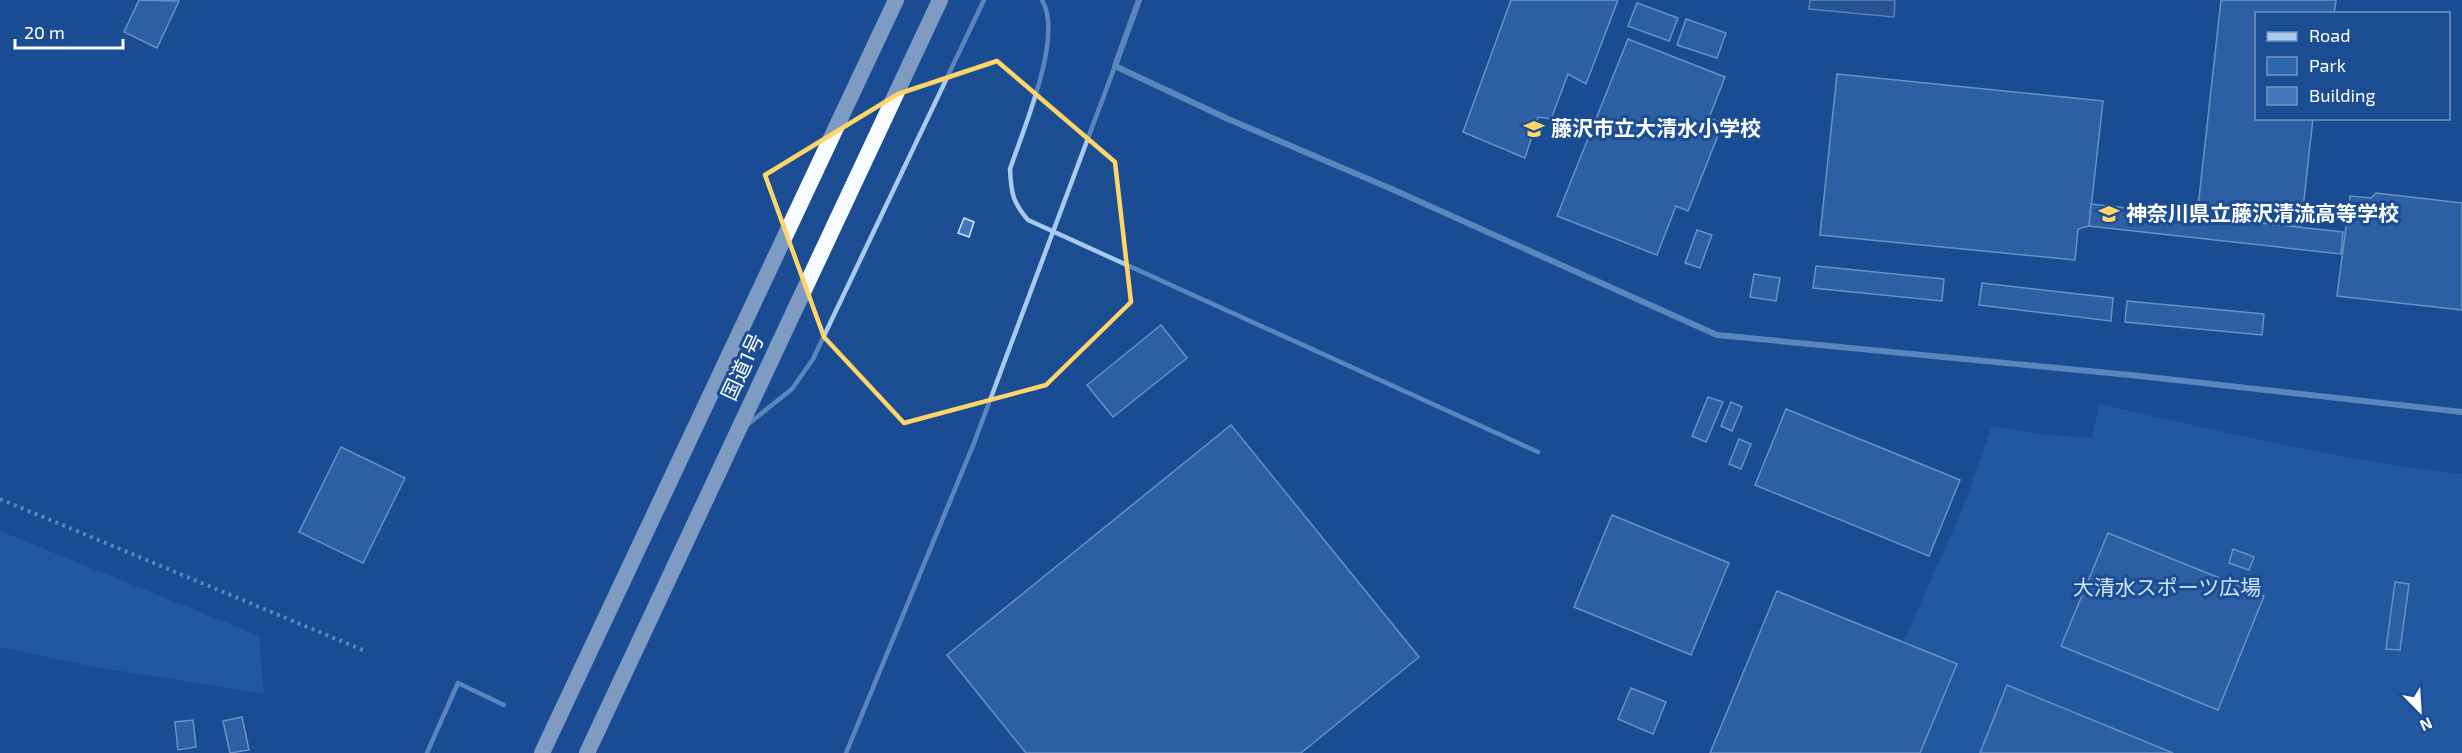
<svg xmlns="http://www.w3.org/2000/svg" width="2462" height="753" font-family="'Exo 2','Noto Sans JP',sans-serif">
<rect width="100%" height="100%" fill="#1a4d92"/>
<g fill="#2d67b1">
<path d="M2099,404C2219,431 2340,460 2462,474V753H1854L1963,508L1992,426L2039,434L2092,438Z"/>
<polygon points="0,531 259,636 264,694 90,666 0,647"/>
</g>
<polygon fill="#395e90" stroke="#9dc3f1" stroke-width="1.5" points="1810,0 1895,0 1894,17 1809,9"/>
<g fill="#4377b9" stroke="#d1e3fb" stroke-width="1.5">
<polygon points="139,0 179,1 157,48 124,32"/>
<polygon points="1511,0 1618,0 1586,84 1568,74 1551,119 1538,117 1525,158 1463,132"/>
<polygon points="2221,0 2336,0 2334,14 2256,14 2256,118 2313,118 2301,227 2197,216"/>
<polygon points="1637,3 1678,18 1669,41 1628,26"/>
<polygon points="1686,19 1726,33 1717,58 1677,45"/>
<polygon points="1628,39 1725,77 1709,118 1723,123 1688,211 1676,206 1657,255 1557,216"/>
<polygon points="1837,74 2103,101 2089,226 2078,229 2075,260 1820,235"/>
<polygon points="2376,193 2462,203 2462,310 2337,296 2350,196 2371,198"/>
<polygon points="2091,204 2343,232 2341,254 2089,226"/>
<polygon points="964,218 974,222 969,237 958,233"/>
<polygon points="1697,230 1712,235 1700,268 1685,263"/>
<polygon points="1816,266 1944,279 1942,301 1813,288"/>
<polygon points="1754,274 1780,278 1776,301 1750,297"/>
<polygon points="1982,283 2113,298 2111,321 1979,305"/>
<polygon points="2127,301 2264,314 2262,335 2125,322"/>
<polygon points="1161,325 1187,358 1113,417 1087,385"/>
<polygon points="1708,397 1723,402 1706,442 1692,436"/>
<polygon points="1731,402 1742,407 1732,431 1721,426"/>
<polygon points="1786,409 1960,480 1929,556 1755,485"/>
<polygon points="1231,425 1419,657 1301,753 1026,753 947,655"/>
<polygon points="1739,439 1751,444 1741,469 1729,464"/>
<polygon points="341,447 405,478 363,563 299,532"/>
<polygon points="1612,515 1729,563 1691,655 1574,607"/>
<polygon points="2108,533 2264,596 2218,710 2061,646"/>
<polygon points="2233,549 2254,557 2249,570 2229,563"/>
<polygon points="2395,582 2409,584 2400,650 2386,649"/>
<polygon points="1777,591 1957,664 1920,753 1710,753"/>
<polygon points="2007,685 2173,753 1980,753"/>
<polygon points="1631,688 1666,702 1653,734 1618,719"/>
<polygon points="242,717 249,750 230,753 223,721"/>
<polygon points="193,720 196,747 178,750 175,722"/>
</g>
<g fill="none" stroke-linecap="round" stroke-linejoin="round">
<polyline stroke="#aac9ef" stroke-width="4" stroke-dasharray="3 4.5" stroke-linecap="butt" points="0,499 365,651"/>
<g stroke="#aac9ef" stroke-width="4.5">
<path d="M1042,0C1064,36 1023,130 1010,169C1011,193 1013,203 1028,220L1538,452"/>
<polyline points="747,425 792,389 813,359 984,0"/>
<polyline points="427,753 458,683 504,705"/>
<polyline points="846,753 974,443 1115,66"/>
</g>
<polyline stroke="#aac9ef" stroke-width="6" points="1139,0 1115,66 1228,119 1394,190 1717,335 2140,376 2462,412"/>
<g stroke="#f8fbff" stroke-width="16">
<polyline points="542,753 896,0"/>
<polyline points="587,753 940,0"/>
</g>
</g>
<path d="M0 0H2462V753H0ZM997,61L1115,162L1131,302L1046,385L904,423L824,337L765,175L898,94Z" fill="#1a4d92" fill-opacity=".55" fill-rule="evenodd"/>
<path fill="none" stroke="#ffd568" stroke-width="4.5" stroke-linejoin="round" d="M997,61L1115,162L1131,302L1046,385L904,423L824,337L765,175L898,94Z"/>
<defs>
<g id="school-bare" transform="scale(1.62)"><path d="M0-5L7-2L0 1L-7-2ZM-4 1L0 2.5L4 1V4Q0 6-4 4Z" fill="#ffd568" stroke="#1a4d92" stroke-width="2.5" paint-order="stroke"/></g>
</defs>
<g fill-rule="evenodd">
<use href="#school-bare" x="1534" y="129"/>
<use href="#school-bare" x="2109" y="214"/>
</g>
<g text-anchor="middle" stroke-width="6" stroke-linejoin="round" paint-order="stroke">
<g font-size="21" font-weight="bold" fill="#fff" stroke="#1a4d92" text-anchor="start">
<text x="1551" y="136">藤沢市立大清水小学校</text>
<text x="2126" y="221">神奈川県立藤沢清流高等学校</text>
</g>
<g font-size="21" fill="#fff" stroke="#1a4d92">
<text transform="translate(743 367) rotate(-65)" y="7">国道1号</text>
</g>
<g font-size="21" fill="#d1e3fb" stroke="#1a4d92">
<text x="2167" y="595">大清水スポーツ広場</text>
</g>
</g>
<rect x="2255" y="12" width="195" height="108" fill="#1a4d92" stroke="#7694be" stroke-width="1.5"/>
<rect x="2267" y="32" width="30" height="9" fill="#aac9ef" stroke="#7694be" stroke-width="1.5"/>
<text x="2309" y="42" font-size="18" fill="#ffffff">Road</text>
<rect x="2267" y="57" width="30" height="18" fill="#2d67b1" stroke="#7694be" stroke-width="1.5"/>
<text x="2309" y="72" font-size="18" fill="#ffffff">Park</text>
<rect x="2267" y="87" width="30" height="18" fill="#4377b9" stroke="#7694be" stroke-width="1.5"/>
<text x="2309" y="102" font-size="18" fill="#ffffff">Building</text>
<g transform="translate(2420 711) rotate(156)" stroke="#1a4d92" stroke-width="4.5" paint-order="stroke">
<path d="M0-4.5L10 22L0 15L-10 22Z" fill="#ffffff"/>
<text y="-9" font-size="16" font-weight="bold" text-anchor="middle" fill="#ffffff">N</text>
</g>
<path d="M15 39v9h108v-9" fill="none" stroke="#ffffff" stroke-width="3"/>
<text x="24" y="39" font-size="18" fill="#ffffff" stroke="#1a4d92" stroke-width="4.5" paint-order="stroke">20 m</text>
</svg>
